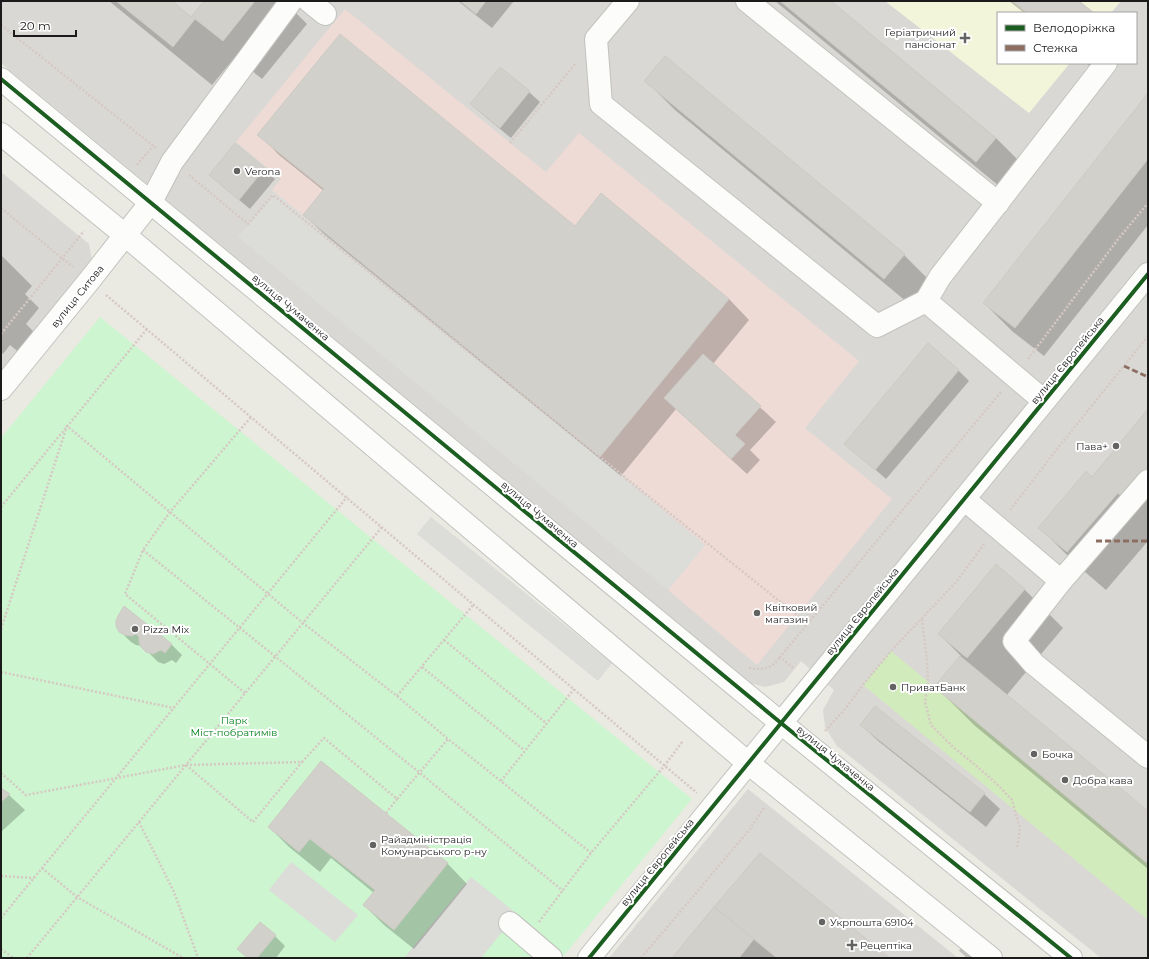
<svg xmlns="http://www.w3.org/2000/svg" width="1149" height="959" font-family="Montserrat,sans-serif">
<rect width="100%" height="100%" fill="#eae9e2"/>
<g fill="#d9d8d4" fill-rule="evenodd">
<path d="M1,1H1148V958H1101L837,746L825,727L823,710L834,690L801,661L784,682L765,687L750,683L1,63ZM998,13H1136V63H998Z"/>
<polygon points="1,172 89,244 92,260 1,372"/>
<polygon points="748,789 958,958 609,958"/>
</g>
<polygon fill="#eedbd6" points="345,9 546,172 579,133 859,361 805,428 892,499 757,665 668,590 705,545 600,457 272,190 281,179 236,142"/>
<polygon fill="#f3f5db" points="885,1 1121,1 1111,13 998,13 998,63 1070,63 1029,113"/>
<polygon fill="#d2ebbd" points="891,651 1148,864 1148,920 863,685"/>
<polygon fill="#cdf5d0" points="100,317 692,799 562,958 1,958 1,438"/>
<g fill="#dcdcd9">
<polygon points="272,190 705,545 668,590 238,237 273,195"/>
<polygon points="431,517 612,663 598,681 417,534"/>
<polygon points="291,862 358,915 335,942 269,890"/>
<polygon points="471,877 517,914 481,958 404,958"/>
</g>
<g fill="#0003">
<polygon points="109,1 171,1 192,18 206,1 284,1 307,24 262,79 235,57 212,85"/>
<polygon points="458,1 514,1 492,28"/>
<polygon points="775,1 829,1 996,138 1025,167 1005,191"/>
<polygon points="1009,1 1078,1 1092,13 1024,13"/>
<polygon points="1086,63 1093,63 1090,66"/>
<polygon points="646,81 904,255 933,284 913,307 675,110"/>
<polygon points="529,92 540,102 511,138 482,114 472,104"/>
<polygon points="1148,95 1148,225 1044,356 1013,332 984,303"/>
<polygon points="259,134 575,227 729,299 749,320 713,364 776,422 750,450 760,460 747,474 676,409 621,476 325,235 304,215 324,191 279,155"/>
<polygon points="235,145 275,179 250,209 221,185"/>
<polygon points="1,255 32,286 25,294 39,308 26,324 43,341 27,359 10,345 3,354 1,352"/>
<polygon points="958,370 969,381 886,479 845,443"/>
<polygon points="1148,410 1148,541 1106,590 1078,566 1039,527 1093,478"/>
<polygon points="1024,589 1063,628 1006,696 1148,812 1148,869 974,725 936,687 961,656 939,634"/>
<polygon points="117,625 171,644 182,655 176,663 172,660 164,664 158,662 142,646 136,645 131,642 120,631"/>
<polygon points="861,725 984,794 1000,809 986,827 877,740"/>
<polygon points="1,790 9,795 25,810 1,832"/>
<polygon points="269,827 447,863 467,884 414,949 384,925 364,905 374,893 331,858 320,872 289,847"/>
<polygon points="714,907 888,958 673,958"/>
<polygon points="275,936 285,946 276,958 248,958 239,949"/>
</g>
<g fill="#d2d0cb" stroke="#cdcac3">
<polygon points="116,1 172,1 191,17 204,1 255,1 223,41 195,19 173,47"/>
<polygon points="460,1 486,1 476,14"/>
<polygon points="780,1 831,1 996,138 976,162"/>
<polygon points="1013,1 1079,1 1094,13 1027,13"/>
<polygon points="340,34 575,226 601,193 729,299 600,457 303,215 324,189 257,135"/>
<polygon points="665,56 905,254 884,279 644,81"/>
<polygon points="500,67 530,91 500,128 470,104"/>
<polygon points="1148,93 1148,159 1015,328 983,303"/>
<polygon points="235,143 265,168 239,200 209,175"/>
<polygon points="928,343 959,370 875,470 844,444"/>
<polygon points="703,354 761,406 735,435 745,444 731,459 664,398"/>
<polygon points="1148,409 1148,469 1123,498 1118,493 1067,552 1038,528 1086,471 1092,477"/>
<polygon points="996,564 1025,589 967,658 938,634"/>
<polygon points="124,606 172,644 165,653 161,650 153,654 146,652 141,647 139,642 139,637 136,634 132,636 125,635 119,632 116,626 116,621 118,616"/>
<polygon points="960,656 1148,811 1148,864 934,687"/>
<polygon points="875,706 985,793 970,812 860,725"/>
<polygon points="321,761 448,863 394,930 363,905 375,890 310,839 299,852 268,827"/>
<polygon points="1,788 10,794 1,802"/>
<polygon points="760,853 890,958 777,958 714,907"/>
<polygon points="714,907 754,939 739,958 672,958"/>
<polygon points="260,922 276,935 257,958 248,958 237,949"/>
</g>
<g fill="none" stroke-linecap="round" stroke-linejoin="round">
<polyline stroke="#c1c0ba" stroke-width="22" stroke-dasharray="22 11" stroke-linecap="butt" points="967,958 977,947"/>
<g stroke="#c2c2bf" stroke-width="24">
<g id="minor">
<polyline points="309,1 325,14"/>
<polyline points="628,1 596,39 601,104 877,326 926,301"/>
<polyline points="747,1 998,203"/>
<polyline points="1,79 781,723 1071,958"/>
<polyline points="1,134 125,235 748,763 991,958"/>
<polyline points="1,389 89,281 151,202 172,162 291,1"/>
<polyline points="1044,401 926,301 940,277 1106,63"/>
<polyline points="964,499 1061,581 1014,641 1034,664 1148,757"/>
<polyline points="1061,581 1148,481"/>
<polyline points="510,923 551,958"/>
<polyline points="589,958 1148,274"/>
</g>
</g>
<g stroke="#d6c8c3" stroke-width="2.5" stroke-dasharray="2 2" stroke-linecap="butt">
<polyline points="1,25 156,148"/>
<polyline points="510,143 576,63"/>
<polyline points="137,165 153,146"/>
<polyline points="189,175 248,224 273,195 808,624"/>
<polyline points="1,208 73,267"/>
<polyline points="106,295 697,793"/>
<polyline points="1,334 84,231"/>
<polyline points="1028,359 1119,238 1148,203"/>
<polyline points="1,507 147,329"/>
<polyline points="1010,510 1061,444 1148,336"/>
<polyline points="143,550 420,773 563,891"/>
<polyline points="922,619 927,661 928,681 925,702 931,725 952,746 974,764 997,784 1012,800 1020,829 1017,848"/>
<polyline points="1,629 67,426 303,623 397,696 448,739 591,853"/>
<polyline points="444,640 546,723"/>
<polyline points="422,667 524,750"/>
<path d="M749,668C762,670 772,669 780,657"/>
<polyline points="793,668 780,657 1001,392"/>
<polyline points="1,672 174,708"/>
<polyline points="245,693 125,594 143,550 170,512 251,417"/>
<polyline points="397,696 474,604"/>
<polyline points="825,731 845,709 863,685 891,651 957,581 984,544"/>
<polyline points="186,765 253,822 302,762"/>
<polyline points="1,773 26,795 186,765 302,762 324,738 397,799 448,739"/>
<polyline points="501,781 574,689"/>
<polyline points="386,813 397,799"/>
<polyline points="139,822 174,892 198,958"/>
<polyline points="42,868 77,897 183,958"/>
<polyline points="1,876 34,878"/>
<polyline points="1,918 347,497"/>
<polyline points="539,922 591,853 665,765 683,741"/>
<polyline points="1,949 13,958"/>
<polyline points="27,958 382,527"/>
<polyline points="641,958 750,829 764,808"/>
</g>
<use href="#minor" stroke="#fcfcfb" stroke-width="22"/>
<g stroke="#8d6e63" stroke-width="3" stroke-dasharray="6 3" stroke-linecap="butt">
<polyline points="1124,366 1148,377"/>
<polyline points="1096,541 1148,541"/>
</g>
<g stroke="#fff" stroke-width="6">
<g id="cycleway">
<polyline points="1,79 781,723 1071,958"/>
<polyline points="589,958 1148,274"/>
</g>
</g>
<use href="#cycleway" stroke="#1b5e20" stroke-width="4"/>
</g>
<g fill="#636361" stroke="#fff" stroke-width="1.5">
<path d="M963 32h4v4h4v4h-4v4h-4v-4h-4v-4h4z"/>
<circle cx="237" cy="171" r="4"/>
<circle cx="1116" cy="446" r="4"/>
<circle cx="757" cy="613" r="4"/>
<circle cx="135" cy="629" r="4"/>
<circle cx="893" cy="687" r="4"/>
<circle cx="1034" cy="754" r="4"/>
<circle cx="1065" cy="780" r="4"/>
<circle cx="373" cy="845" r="4"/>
<circle cx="822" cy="922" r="4"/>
<path d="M850 939h4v4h4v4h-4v4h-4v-4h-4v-4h4z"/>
</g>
<g text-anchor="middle" stroke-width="4" stroke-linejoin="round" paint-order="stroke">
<g font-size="10" fill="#1b1b1b" stroke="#fff" text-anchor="start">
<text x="956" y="36" text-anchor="end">Геріатричний<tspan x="956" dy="12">пансіонат</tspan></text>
<text x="245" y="175">Verona</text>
<text x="1108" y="450" text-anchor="end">Пава+</text>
<text x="765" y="611">Квітковий<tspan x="765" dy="12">магазин</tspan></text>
<text x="143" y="633">Pizza Mix</text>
<text x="901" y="691">ПриватБанк</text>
<text x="1042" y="758">Бочка</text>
<text x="1073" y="784">Добра кава</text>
<text x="381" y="843">Райадміністрація<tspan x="381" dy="12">Комунарського р-ну</tspan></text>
<text x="830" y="926">Укрпошта 69104</text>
<text x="860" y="949">Рецептіка</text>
</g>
<g font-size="10" fill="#1b1b1b" stroke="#fff">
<text transform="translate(77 296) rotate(-51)" y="4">вулиця Ситова</text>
<text transform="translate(291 307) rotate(40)" y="4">вулиця Чумаченка</text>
<text transform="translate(1067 360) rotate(-51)" y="4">вулиця Європейська</text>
<text transform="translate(540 514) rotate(40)" y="4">вулиця Чумаченка</text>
<text transform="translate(862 611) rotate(-51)" y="4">вулиця Європейська</text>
<text transform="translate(836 758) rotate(39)" y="4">вулиця Чумаченка</text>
<text transform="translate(657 862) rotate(-51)" y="4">вулиця Європейська</text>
</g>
<g font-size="10" fill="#037f18" stroke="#fff">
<text x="234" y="724">Парк<tspan x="234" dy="12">Міст-побратимів</tspan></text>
</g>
</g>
<rect width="1149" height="959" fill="none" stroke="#1b1b1b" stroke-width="4"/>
<rect x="997" y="12" width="140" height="52" fill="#ffffff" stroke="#a4a4a4"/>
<rect x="1005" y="25" width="20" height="6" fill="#1b5e20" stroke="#a4a4a4"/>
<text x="1033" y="32" font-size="12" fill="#1b1b1b">Велодоріжка</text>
<rect x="1005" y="45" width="20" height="6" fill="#8d6e63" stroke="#a4a4a4"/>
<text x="1033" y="52" font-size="12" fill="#1b1b1b">Стежка</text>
<path d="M14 30v6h62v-6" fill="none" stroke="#1b1b1b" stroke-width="2"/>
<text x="20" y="30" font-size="12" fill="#1b1b1b" stroke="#ffffff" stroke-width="3" paint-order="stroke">20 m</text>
</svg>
